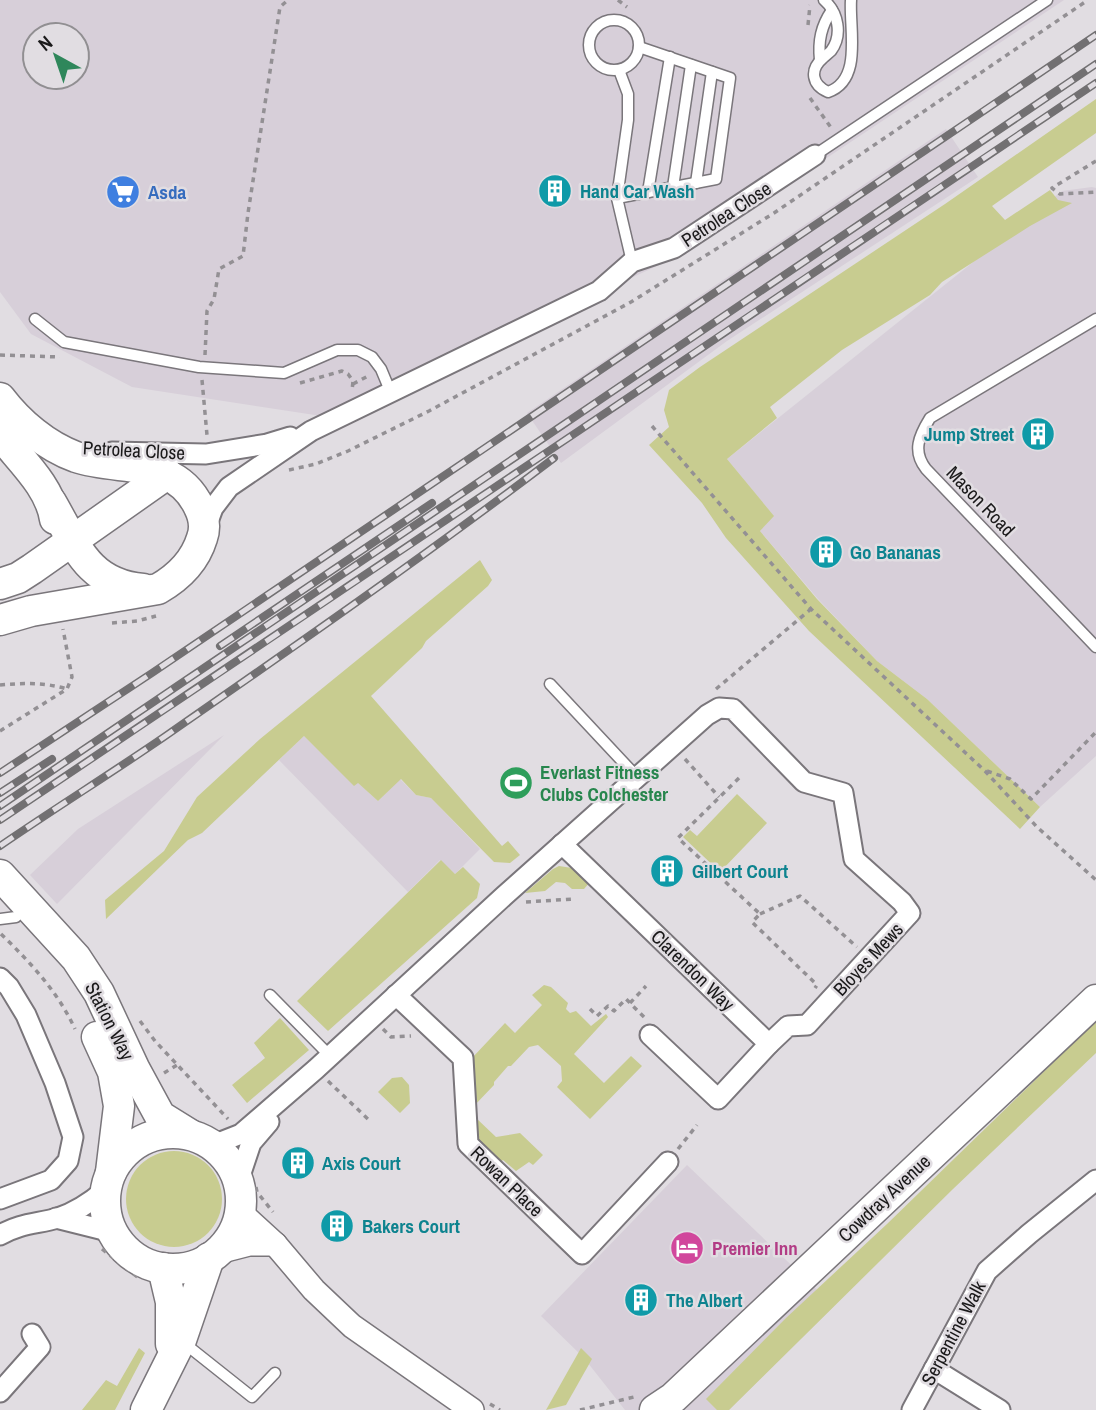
<svg xmlns="http://www.w3.org/2000/svg" width="1096" height="1410" font-family="'Archivo Narrow',sans-serif">
<rect width="100%" height="100%" fill="#e1dde2"/>
<g fill="#d7cfd9" fill-rule="evenodd">
<path d="M0,0H1064L681,255L328,417L132,387L31,334L0,292ZM35,35H77V77H35Z"/>
<polygon points="946,129 978,177 727,341 561,463 527,413"/>
<polygon points="1092,187 1096,188 1096,756 1040,807 927,699 877,661 818,599 760,531 773,515 727,459 1062,191"/>
<polygon points="224,735 57,904 30,875 78,829"/>
<polygon points="304,736 354,785 357,782 378,801 400,779 416,795 431,798 480,849 455,874 440,860 408,892 279,760"/>
<polygon points="687,1165 834,1306 729,1410 625,1410 584,1358 541,1316"/>
</g>
<g fill="#c8cc90">
<polygon points="1096,99 1096,133 992,206 1005,220 1050,190 1058,200 1072,203 1030,226 942,282 930,295 842,350 770,407 777,418 727,459 774,516 760,531 817,599 877,661 927,699 1040,807 1020,829 809,631 726,538 702,503 649,445 669,427 664,410 669,390 700,367 945,204"/>
<polygon points="480,560 492,580 488,586 426,641 422,648 371,696 502,846 508,841 520,855 510,863 494,862 431,798 416,795 401,779 378,801 358,783 354,786 304,736 202,833 188,840 106,919 105,900 164,851 197,797 260,739"/>
<polygon points="737,794 767,823 720,872 683,837 690,830 697,836"/>
<polygon points="441,860 455,874 463,867 480,884 477,898 328,1031 297,1001"/>
<polygon points="559,866 572,868 590,882 584,889 572,889 565,883 556,882 545,891 525,893 553,869"/>
<polygon points="544,985 551,987 568,1003 566,1009 570,1013 576,1011 591,1026 606,1014 608,1017 574,1054 604,1083 631,1056 642,1066 590,1119 557,1087 562,1081 561,1066 538,1045 529,1047 511,1066 508,1066 494,1082 494,1085 473,1107 475,1117 496,1137 520,1133 543,1155 533,1165 529,1162 516,1171 503,1160 498,1164 473,1138 470,1064 472,1058 505,1023 515,1033 542,1005 532,995"/>
<polygon points="280,1018 309,1050 247,1103 232,1085 265,1058 254,1043"/>
<polygon points="1096,1021 1096,1053 953,1189 729,1410 717,1410 706,1399 786,1318 887,1224"/>
<polygon points="402,1077 409,1085 410,1103 400,1113 378,1092 392,1078"/>
<circle cx="174" cy="1199" r="48"/>
<polygon points="139,1348 145,1353 115,1410 82,1410 106,1380 117,1386"/>
<polygon points="581,1348 592,1359 566,1405 546,1410"/>
</g>
<g fill="none" stroke-linecap="round" stroke-linejoin="round">
<g stroke="#7a767b" stroke-width="13">
<g id="service">
<path d="M824,0C838,12 843,35 831,51C829,53 825,56 823,58C809,70 812,85 828,92C863,80 849,29 851,0"/>
<circle cx="614" cy="45" r="25"/>
<path d="M820,60C818,41 821,26 832,10"/>
<polyline points="619,70 628,94 628,120 617,198 632,262"/>
<polyline points="815,155 1047,0"/>
<polyline points="696,183 712,72"/>
<polyline points="673,187 691,65"/>
<polyline points="648,192 670,57"/>
<polyline points="617,198 716,179 730,78 639,47"/>
<polyline points="35,319 64,342 199,367 284,373 337,350 358,350 372,357 381,369 391,393"/>
<path d="M1096,319L930,418C919,436 912,451 926,469L1096,647"/>
<polyline points="550,684 637,777"/>
<polyline points="0,919 16,917"/>
<polyline points="270,995 330,1056"/>
<polyline points="184,1343 252,1397 275,1373"/>
</g>
</g>
<g stroke="#7a767b" stroke-width="23">
<g id="minor">
<polyline points="112,452 206,454 267,444 290,437"/>
<polyline points="206,527 213,508 229,487 311,431 599,291 632,262 674,248 815,155"/>
<polyline points="562,844 769,1044 718,1099 650,1035"/>
<polyline points="0,978 9,987 26,1015 55,1083 73,1137 68,1161 51,1180 0,1199"/>
<polyline points="396,995 463,1058 468,1144 582,1254 668,1162"/>
<polyline points="213,1145 241,1134 316,1069 504,896 707,715 719,708 733,709 804,782 843,793 854,859 902,902 910,913 807,1025 788,1026 769,1044"/>
<polyline points="238,1182 251,1143 269,1122"/>
<polyline points="56,1218 112,1232"/>
<path d="M0,1235C21,1223 37,1224 58,1218C76,1212 91,1202 105,1190"/>
<polyline points="934,1369 1000,1410"/>
<polyline points="0,1392 40,1347 32,1334"/>
<polyline points="912,1410 987,1271 1029,1234 1096,1180"/>
</g>
</g>
<g stroke="#7a767b" stroke-width="26">
<g id="tertiary">
<polyline points="240,1212 275,1244 314,1290 352,1326 472,1410"/>
<polyline points="218,1252 249,1244 275,1244"/>
</g>
</g>
<g stroke="#7a767b" stroke-width="33">
<g id="primary">
<path d="M0,398C19,423 46,446 76,457C120,472 175,456 199,507C204,517 206,527 202,538C195,561 179,577 158,589L31,611L0,620"/>
<path d="M0,434C20,460 50,486 55,519"/>
<path d="M51,502C76,545 87,584 143,589"/>
<polyline points="0,584 18,578 32,569 167,474"/>
<polyline points="0,875 76,958 99,993 135,1070 160,1116 189,1134"/>
<polyline points="97,1037 113,1072 119,1106 111,1172"/>
<circle cx="173" cy="1201" r="68"/>
<polyline points="163,1268 171,1302 171,1344"/>
<polyline points="146,1410 181,1340 209,1258"/>
<polyline points="655,1410 673,1398 1096,1000"/>
</g>
</g>
<g stroke="#939094" stroke-width="3.5" stroke-dasharray="5 5" stroke-linecap="butt">
<polyline points="618,0 627,7"/>
<polyline points="808,25 810,5"/>
<polyline points="810,98 832,129"/>
<polyline points="1096,161 1052,188 1060,194 1096,192"/>
<polyline points="0,355 60,357"/>
<polyline points="205,355 207,311 214,299 219,269 243,256 248,213 280,7 288,0"/>
<polyline points="202,380 207,435"/>
<polyline points="300,383 342,371 348,374 353,381 352,391"/>
<polyline points="353,384 370,375"/>
<polyline points="652,426 811,609 985,771 1037,827 1096,880"/>
<polyline points="289,470 316,464 348,451 429,411 631,302 774,213 1088,0"/>
<polyline points="112,623 137,621 156,616"/>
<path d="M0,685C23,683 44,682 67,689"/>
<polyline points="716,689 811,609"/>
<polyline points="0,731 67,689 72,677 63,629"/>
<polyline points="685,759 719,797"/>
<polyline points="987,771 1010,779 1031,799 1096,732"/>
<polyline points="739,778 678,838 760,914 752,922 817,985 815,988"/>
<polyline points="526,902 573,899"/>
<polyline points="760,914 800,896 857,947"/>
<path d="M1,934C31,963 58,992 75,1029"/>
<polyline points="630,1003 646,986"/>
<polyline points="590,1009 597,1016 608,1006 614,1011 626,999 644,1017"/>
<polyline points="140,1021 155,1041 228,1119"/>
<polyline points="383,1029 391,1037 411,1036"/>
<polyline points="164,1073 177,1065"/>
<polyline points="328,1081 370,1121"/>
<polyline points="678,1149 697,1125"/>
<polyline points="256,1187 257,1192 273,1212"/>
<polyline points="102,1249 140,1279"/>
<polyline points="490,1404 500,1410"/>
<polyline points="580,1410 634,1397"/>
</g>
<use href="#service" stroke="#fff" stroke-width="10"/>
<use href="#minor" stroke="#fff" stroke-width="19"/>
<use href="#tertiary" stroke="#fff" stroke-width="23"/>
<use href="#primary" stroke="#fff" stroke-width="30"/>
<g stroke="#727072" stroke-width="8">
<g id="rail">
<polyline points="220,646 432,503"/>
<polyline points="0,773 152,673 1096,35"/>
<polyline points="0,793 52,759"/>
<polyline points="0,806 1096,64"/>
<path d="M0,820C366,575 730,328 1096,83"/>
<path d="M0,846C54,809 110,774 164,737C295,646 426,555 554,458"/>
</g>
</g>
<use href="#rail" stroke="#e1dde2" stroke-width="5" stroke-dasharray="16" stroke-linecap="butt"/>
</g>
<defs>
<g id="building-disc" transform="scale(1.75)"><circle r="9.5" fill="#0f9aa8" stroke="#e1dde2"/><path d="M-4-6H4V6H1V3H-1V6H-4ZM-2.5-4.3h1.7v1.8h-1.7ZM.8-4.3h1.7v1.8H.8ZM-2.5-1h1.7V.8h-1.7ZM.8-1h1.7V.8H.8Z" fill="#fff"/></g>
<g id="supermarket-disc" transform="scale(1.75)"><circle r="9.5" fill="#3f7fe0" stroke="#e1dde2"/><path d="M-6-5.5h2.5l.6 2H6L4.5 2H-2.5L-4.4-4H-6ZM-1.5 3.2a1.3 1.3 0 1 0 .1 0ZM3 3.2a1.3 1.3 0 1 0 .1 0Z" fill="#fff"/></g>
<g id="stadium-disc" transform="scale(1.75)"><circle r="9.5" fill="#2e9e5b" stroke="#e1dde2"/><path d="M0-5a6.5 5 0 1 0 0 10a6.5 5 0 1 0 0-10ZM-3.5-1.8h7v3.6h-7Z" fill="#fff"/></g>
<g id="hotel-disc" transform="scale(1.75)"><circle r="9.5" fill="#d1479c" stroke="#e1dde2"/><path d="M-6-4.5h1.5V1H6V5H4.5V3h-9V5H-6ZM-4 0a1.8 1.8 0 1 1 3.6 0ZM.5 0V-2.5h3Q6-2.5 6 0Z" fill="#fff"/></g>
</defs>
<g fill-rule="evenodd">
<use href="#building-disc" x="555" y="191"/>
<use href="#supermarket-disc" x="123" y="192"/>
<use href="#building-disc" x="1038" y="434"/>
<use href="#building-disc" x="826" y="552"/>
<use href="#stadium-disc" x="516" y="783"/>
<use href="#building-disc" x="667" y="871"/>
<use href="#building-disc" x="298" y="1163"/>
<use href="#building-disc" x="337" y="1226"/>
<use href="#hotel-disc" x="687" y="1248"/>
<use href="#building-disc" x="641" y="1300"/>
</g>
<g text-anchor="middle" stroke-width="5" stroke-linejoin="round" paint-order="stroke">
<g font-size="19" font-weight="bold" fill="#0d838f" stroke="#e1dde2" text-anchor="start">
<text x="580" y="198">Hand Car Wash</text>
<text x="1014" y="441" text-anchor="end">Jump Street</text>
<text x="850" y="559">Go Bananas</text>
<text x="692" y="878">Gilbert Court</text>
<text x="322" y="1170">Axis Court</text>
<text x="362" y="1233">Bakers Court</text>
<text x="666" y="1307">The Albert</text>
</g>
<g font-size="19" font-weight="bold" fill="#366cbe" stroke="#e1dde2" text-anchor="start">
<text x="148" y="199">Asda</text>
</g>
<g font-size="19" fill="#1a191a" stroke="#e1dde2">
<text transform="translate(726 214) rotate(-33)" y="7">Petrolea Close</text>
<text transform="translate(134 450) rotate(3)" y="7">Petrolea Close</text>
<text transform="translate(981 501) rotate(46)" y="7">Mason Road</text>
<text transform="translate(868 959) rotate(-47)" y="7">Bloyes Mews</text>
<text transform="translate(693 970) rotate(44)" y="7">Clarendon Way</text>
<text transform="translate(110 1021) rotate(63)" y="7">Station Way</text>
<text transform="translate(507 1181) rotate(44)" y="7">Rowan Place</text>
<text transform="translate(884 1198) rotate(-43)" y="7">Cowdray Avenue</text>
<text transform="translate(953 1333) rotate(-62)" y="7">Serpentine Walk</text>
</g>
<g font-size="19" font-weight="bold" fill="#27864d" stroke="#e1dde2" text-anchor="start">
<text x="540" y="779">Everlast Fitness<tspan x="540" dy="22">Clubs Colchester</tspan></text>
</g>
<g font-size="19" font-weight="bold" fill="#b23c85" stroke="#e1dde2" text-anchor="start">
<text x="712" y="1255">Premier Inn</text>
</g>
</g>
<g transform="translate(56 56) rotate(320)"><circle r="33" fill="#e1dde2" stroke="#918f92" stroke-width="2"/>
<path d="M0-5L12 26L0 18L-12 26Z" fill="#2f875b"/>
<text y="-10" font-size="19" font-weight="bold" text-anchor="middle" fill="#1a191a">N</text>
</g>
</svg>
